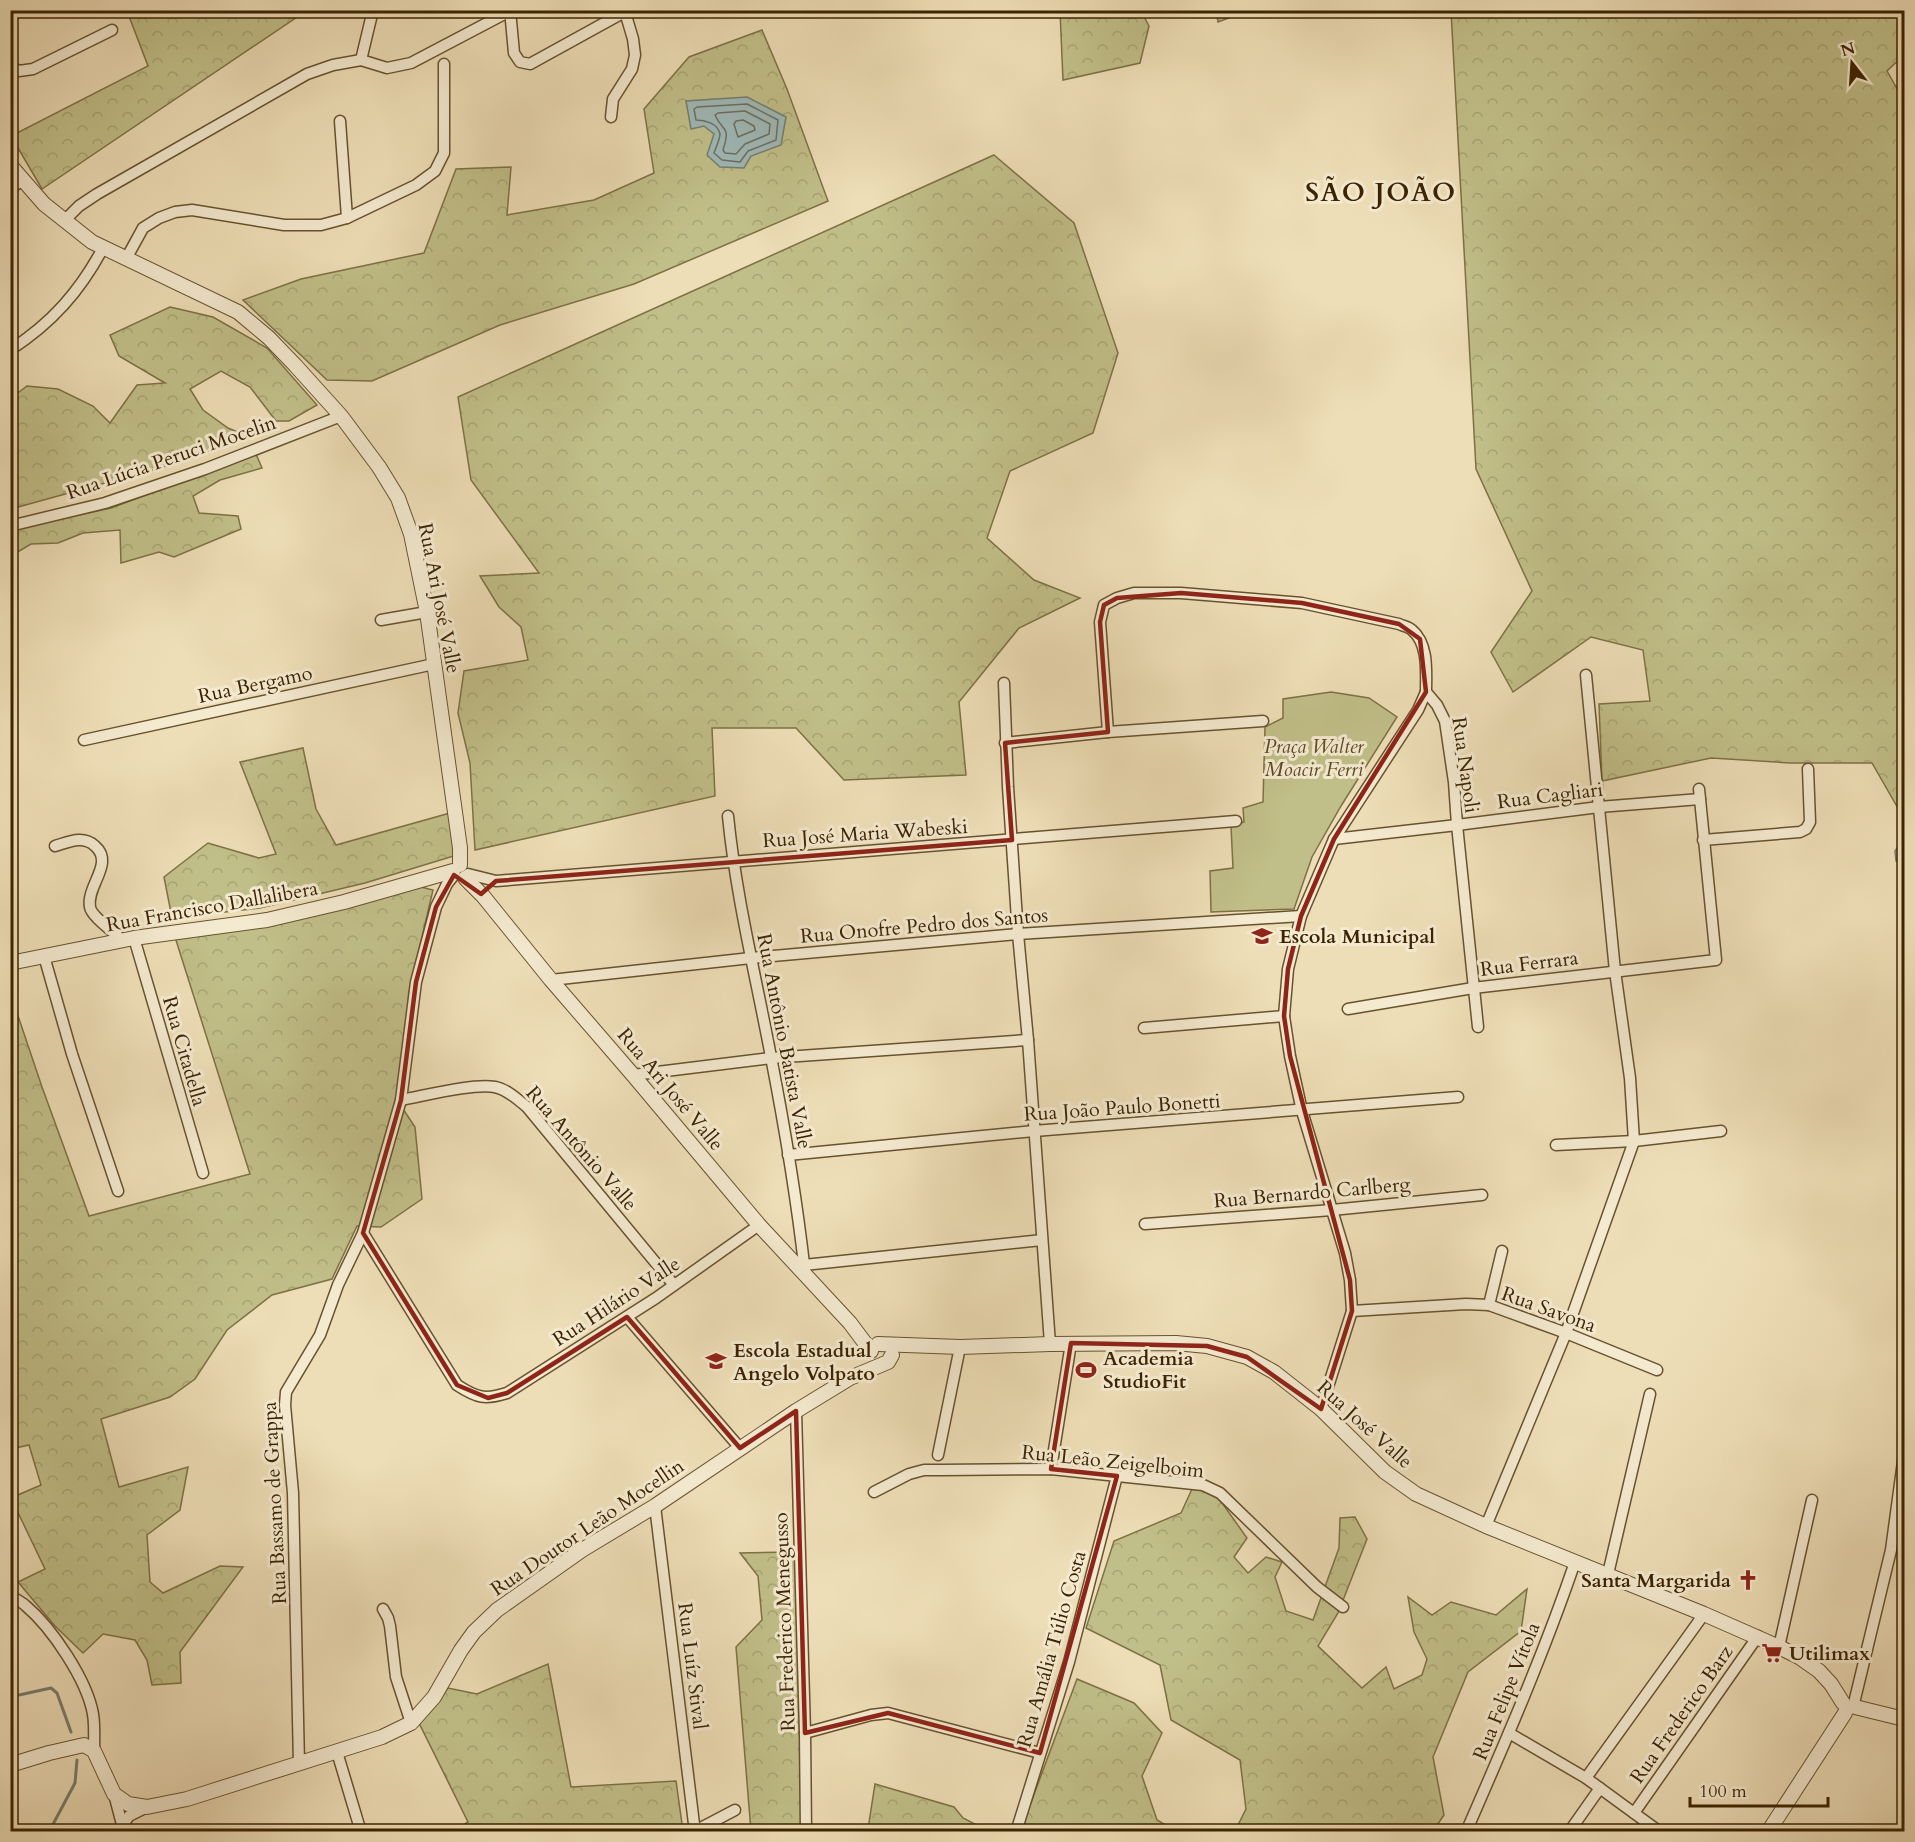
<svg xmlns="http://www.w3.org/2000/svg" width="1915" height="1842" font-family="Cardo,serif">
<defs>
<pattern id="forest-crowns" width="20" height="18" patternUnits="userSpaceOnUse" patternTransform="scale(1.5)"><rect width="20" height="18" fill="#c1bf89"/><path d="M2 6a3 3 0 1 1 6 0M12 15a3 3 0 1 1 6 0" fill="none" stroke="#a7a474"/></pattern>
</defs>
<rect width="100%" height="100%" fill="#eedeb7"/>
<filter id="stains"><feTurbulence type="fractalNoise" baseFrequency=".00333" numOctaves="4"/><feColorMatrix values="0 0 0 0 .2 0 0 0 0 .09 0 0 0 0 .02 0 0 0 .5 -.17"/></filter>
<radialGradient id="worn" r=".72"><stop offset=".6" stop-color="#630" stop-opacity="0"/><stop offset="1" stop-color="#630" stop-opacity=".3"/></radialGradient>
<g fill="url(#forest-crowns)" stroke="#7e7145" stroke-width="1.5">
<polygon points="1216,10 1248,10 1248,11 1218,22"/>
<polygon points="127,11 306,11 42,189 11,136 148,66"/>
<polygon points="1060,11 1141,11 1149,26 1140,63 1063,80"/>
<polygon points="1451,11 1904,11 1904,55 1887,71 1904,101 1904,810 1899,810 1872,763 1790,763 1711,758 1602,781 1599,704 1650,701 1643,650 1591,637 1513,692 1491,652 1532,591 1476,469"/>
<polygon points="762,30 787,89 828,201 634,284 500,325 372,381 327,380 243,300 301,279 424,253 456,169 511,167 507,215 594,200 654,173 644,109 689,57"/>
<polygon points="994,155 1074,223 1118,353 1093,433 1010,471 987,538 1034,580 1080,598 1019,628 959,702 966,775 844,780 796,728 712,728 715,796 475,850 470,763 458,713 464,671 528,660 521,627 499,607 480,576 539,573 471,480 458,397"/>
<polygon points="170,307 213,317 267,348 317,405 289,421 276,421 250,387 221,371 190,389 203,410 228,428 247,436 181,462 11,509 11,398 27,386 58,389 93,406 110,423 137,385 165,383 119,356 110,335"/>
<polygon points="256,454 262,468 220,480 193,496 199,513 238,516 241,529 174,557 159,552 121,563 120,530 83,533 58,543 31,544 11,556 10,530 111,508"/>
<polygon points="303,748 316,809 336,845 450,813 457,855 365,883 260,908 172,918 164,877 208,843 259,858 276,854 240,762"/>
<polygon points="421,887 433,890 409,992 403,1061 397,1100 415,1127 422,1199 381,1227 357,1226 332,1279 272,1295 227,1330 195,1379 170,1397 101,1419 119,1487 188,1467 180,1510 147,1535 150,1582 163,1593 220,1566 243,1567 180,1652 181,1683 152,1685 147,1660 135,1640 103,1634 83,1653 55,1626 18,1582 45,1569 11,1498 41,1485 29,1445 11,1449 10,1303 14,1299 10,1288 10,992 42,1087 89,1216 250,1174 175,937 316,912"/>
<polygon points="1192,1489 1215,1493 1247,1538 1234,1557 1248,1573 1266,1557 1282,1562 1275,1577 1286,1611 1313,1620 1339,1548 1340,1518 1355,1517 1367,1539 1338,1613 1318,1646 1362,1688 1386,1667 1394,1689 1422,1675 1427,1659 1414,1632 1408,1597 1432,1615 1451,1602 1496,1615 1527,1589 1521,1631 1468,1672 1433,1757 1444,1815 1433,1831 1235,1831 1246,1809 1240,1760 1171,1720 1160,1665 1086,1628 1114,1541 1181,1513"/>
<polygon points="795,1552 804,1831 751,1831 736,1647 762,1620 758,1576 740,1553"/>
<polygon points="548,1664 571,1787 676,1781 683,1831 453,1831 468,1822 419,1723 448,1688 477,1694"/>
<polygon points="1077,1679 1134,1703 1162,1733 1142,1776 1157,1820 1176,1831 1020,1832"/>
<polygon points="875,1784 954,1807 963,1818 988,1831 877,1832 868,1829"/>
</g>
<polygon fill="#c1bf89" stroke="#7e7145" stroke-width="1.5" points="1331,692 1369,698 1397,717 1341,806 1312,857 1294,909 1211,912 1210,871 1233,868 1231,826 1244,822 1243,808 1263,802 1265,727 1283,718 1283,699"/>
<g fill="#9eb9b9" stroke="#777d6f" stroke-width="1.5">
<polygon points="747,97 786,117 781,145 751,156 744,168 720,167 707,155 714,134 704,126 691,129 686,101"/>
<polygon points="1904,824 1904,862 1896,861 1895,851 1901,842 1900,825"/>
</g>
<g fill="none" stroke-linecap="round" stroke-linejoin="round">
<g stroke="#6d6e5d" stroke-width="1.5">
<path d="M747,104L778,120L776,140L748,151L740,162L722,160L714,153C716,147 720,139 720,134C718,123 704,120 696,120L694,109L697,107Z"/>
<path d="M745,111L770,124L769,134L745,144L736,154L725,153L723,150C731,125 723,133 715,115L718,113Z"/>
<polygon points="736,121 743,120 754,126 755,130 738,137 734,124"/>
</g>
<g stroke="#777d6f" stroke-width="3">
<polyline points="10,1697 51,1688 57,1693 71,1732"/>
<polyline points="47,1832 51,1828 75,1783 77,1760"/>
</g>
<g stroke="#68522e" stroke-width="13">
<g id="minor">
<polyline points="510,10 514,53 520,62 530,64 628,10"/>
<polyline points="361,60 373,10"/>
<polyline points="10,66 19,71 33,69 112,30"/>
<polyline points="611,117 613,99 632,69 635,55 633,39 625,12"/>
<polyline points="340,121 347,218"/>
<polyline points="10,188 24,180"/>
<polyline points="64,221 79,206 97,194 307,74 333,65 361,60 387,68 411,63 510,11"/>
<polyline points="126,259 143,228 159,218 175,212 192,210 284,225 321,225 347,218 416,185 435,171 444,153 444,64"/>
<path d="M10,350C52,323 80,291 103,248"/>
<polyline points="10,526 105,503 205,469 341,416"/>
<polyline points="381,620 427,612"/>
<polyline points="1004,683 1008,787 1018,934 1028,1040 1050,1344"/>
<path d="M1108,732L1100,622L1104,605L1117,598L1134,593H1181L1302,603L1399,624C1403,626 1409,627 1412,630C1429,644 1426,673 1426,692L1437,705L1445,721L1454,782L1457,825L1478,1027"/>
<polyline points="84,740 434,664"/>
<polyline points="1005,743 1108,732 1263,721"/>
<path d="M728,816C736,897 756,977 771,1057C785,1129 797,1201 805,1273"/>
<polyline points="1334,839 1457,825 1599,807 1700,799"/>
<polyline points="1703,840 1800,832 1806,829 1810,822 1808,769"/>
<path d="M55,846C69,842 83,835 95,846C115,863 86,886 90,907C91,916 114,932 122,940"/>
<polyline points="468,874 496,881 1236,821"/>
<polyline points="134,938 203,1173"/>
<polyline points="44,956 72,1054 118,1191"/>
<polyline points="551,980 751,958 1018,934 1301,916"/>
<polyline points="1348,1009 1473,988 1716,960 1699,789"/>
<polyline points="1144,1028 1284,1016"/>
<polyline points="633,1075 771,1058 1028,1040"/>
<path d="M401,1100C424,1096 473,1083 495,1087C507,1089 518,1100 527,1107L674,1285"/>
<polyline points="1556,1145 1634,1141 1721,1131"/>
<polyline points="788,1155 1034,1131 1458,1097"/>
<polyline points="1145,1224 1332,1210 1482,1195"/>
<path d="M363,1233L457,1385C477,1398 485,1400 507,1393L656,1298L759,1225"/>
<polyline points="804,1265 1042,1240"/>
<polyline points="1489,1305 1502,1251"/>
<polyline points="1352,1311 1466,1304 1489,1305 1566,1333 1657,1370"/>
<polyline points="627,1317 740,1448"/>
<polyline points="1321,1409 1352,1311 1350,1280 1345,1253 1302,1111 1290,1056 1284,1016 1288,969 1301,916 1334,839 1418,710 1426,692"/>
<polyline points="796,1411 805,1733 806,1832"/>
<polyline points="938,1455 960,1347"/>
<polyline points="1051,1469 1071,1343"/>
<polyline points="874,1492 909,1474 924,1470 942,1470 1051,1469 1203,1485 1220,1493 1317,1587 1343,1607"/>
<polyline points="655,1506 695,1832"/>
<polyline points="1486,1526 1566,1333 1634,1141 1630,1078 1615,971 1586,675"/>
<polyline points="1608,1574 1650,1394"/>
<path d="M10,1596C16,1599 22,1602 26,1606C52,1628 87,1680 93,1714C95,1726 94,1739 94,1751"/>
<polyline points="383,1609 388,1618 390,1626 396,1677 411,1723"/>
<polyline points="1779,1647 1812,1500"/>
<polyline points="1854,1703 1891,1550 1904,1454"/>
<polyline points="805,1733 871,1715 888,1713 1040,1753"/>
<polyline points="1509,1733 1586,1778 1660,1832"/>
<polyline points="337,1752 361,1832"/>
<polyline points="299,1764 293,1493 285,1405 286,1392 320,1335 338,1285 363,1233 401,1100 416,982 436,907 447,884 454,875"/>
<polyline points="1586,1778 1704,1614"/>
<polyline points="114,1794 124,1832"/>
<polyline points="1634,1813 1758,1636"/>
<polyline points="122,1826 129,1816 147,1807"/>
<polyline points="695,1831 735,1810"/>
<polyline points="1016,1832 1069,1662 1117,1476"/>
<path d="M1466,1832C1505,1743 1544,1653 1575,1562"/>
<polyline points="1569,1832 1600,1788"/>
</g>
</g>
<g stroke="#68522e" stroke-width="16">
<g id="tertiary">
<polyline points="10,165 44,204 92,242 238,312 269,338 295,365 341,416 379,467 398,498 411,534 427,612 460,848 460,865"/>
<polyline points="465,878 483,896 551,980 633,1075 759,1225 850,1323 871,1351"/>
<polyline points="10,963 134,938 267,920 344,902 453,871"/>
<polyline points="878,1344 960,1347 1050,1344 1176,1343 1207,1346 1247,1357 1274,1372 1321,1409 1385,1472 1416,1494 1486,1526 1704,1614 1779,1647 1799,1657 1819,1671 1831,1684 1843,1703"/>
<polyline points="1855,1707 1904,1719"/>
<polyline points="10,1765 49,1753 84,1745 94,1751 114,1794 128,1804 147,1807 187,1799 382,1737 411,1723 434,1697 461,1650 474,1632 497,1610 582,1550 655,1506 796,1411 850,1378 888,1362 892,1355"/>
<polyline points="1768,1832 1845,1713"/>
</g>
</g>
<use href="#minor" stroke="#f4ead0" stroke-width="10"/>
<use href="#tertiary" stroke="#f4ead0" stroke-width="14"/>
</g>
<path fill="none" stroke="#8f2418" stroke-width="4.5" stroke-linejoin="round" d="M1181,593L1302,603L1399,624L1420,639L1426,692L1334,839L1301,916L1288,969L1284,1016L1290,1056L1350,1280L1352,1311L1321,1409L1247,1357L1207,1346L1071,1343L1051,1469L1117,1476L1040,1753L888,1713L805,1733L796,1411L740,1448L627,1317L507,1393L488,1398L457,1385L363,1233L401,1100L416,982L436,907L454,875L481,894L496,881L1012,840L1005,743L1108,732L1100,622L1104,605L1117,598Z"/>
<defs>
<g id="school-bare" transform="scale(1.62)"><path d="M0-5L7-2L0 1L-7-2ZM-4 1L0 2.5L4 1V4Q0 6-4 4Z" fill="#8f2418" stroke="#f4ead0" stroke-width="2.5" paint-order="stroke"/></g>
<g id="stadium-bare" transform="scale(1.62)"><path d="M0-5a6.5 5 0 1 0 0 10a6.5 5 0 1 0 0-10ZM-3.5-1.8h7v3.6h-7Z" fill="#8f2418" stroke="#f4ead0" stroke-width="2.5" paint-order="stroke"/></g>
<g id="church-bare" transform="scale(1.62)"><path d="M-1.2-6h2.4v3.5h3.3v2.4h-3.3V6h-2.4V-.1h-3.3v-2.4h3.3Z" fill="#8f2418" stroke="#f4ead0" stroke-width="2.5" paint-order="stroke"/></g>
<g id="supermarket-bare" transform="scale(1.62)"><path d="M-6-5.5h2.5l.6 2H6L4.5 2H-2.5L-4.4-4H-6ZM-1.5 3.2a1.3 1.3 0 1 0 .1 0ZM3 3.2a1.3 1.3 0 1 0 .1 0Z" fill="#8f2418" stroke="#f4ead0" stroke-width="2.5" paint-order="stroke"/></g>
</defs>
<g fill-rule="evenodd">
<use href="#school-bare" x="1262" y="936"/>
<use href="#school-bare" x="716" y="1361"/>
<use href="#stadium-bare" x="1086" y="1370"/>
<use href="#church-bare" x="1748" y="1580"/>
<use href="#supermarket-bare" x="1772" y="1653"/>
</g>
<g text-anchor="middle" stroke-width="6" stroke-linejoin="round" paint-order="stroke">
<g font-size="20" fill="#3c2301" stroke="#f4ead0">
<text transform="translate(171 457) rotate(-19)" y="7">Rua Lúcia Peruci Mocelin</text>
<text transform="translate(440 598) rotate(79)" y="7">Rua Ari José Valle</text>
<text transform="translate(255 684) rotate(-12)" y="7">Rua Bergamo</text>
<text transform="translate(1466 765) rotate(82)" y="7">Rua Napoli</text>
<text transform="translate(1550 795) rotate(-7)" y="7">Rua Cagliari</text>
<text transform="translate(865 833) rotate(-4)" y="7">Rua José Maria Wabeski</text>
<text transform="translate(212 906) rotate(-10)" y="7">Rua Francisco Dallalibera</text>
<text transform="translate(924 925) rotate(-5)" y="7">Rua Onofre Pedro dos Santos</text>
<text transform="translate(1529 963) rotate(-7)" y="7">Rua Ferrara</text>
<text transform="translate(785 1041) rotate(79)" y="7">Rua Antônio Batista Valle</text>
<text transform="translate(185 1051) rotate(74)" y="7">Rua Citadella</text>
<text transform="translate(671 1089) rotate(50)" y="7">Rua Ari José Valle</text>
<text transform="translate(1122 1107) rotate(-4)" y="7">Rua João Paulo Bonetti</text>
<text transform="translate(582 1148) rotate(49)" y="7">Rua Antônio Valle</text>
<text transform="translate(1312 1192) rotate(-5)" y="7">Rua Bernardo Carlberg</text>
<text transform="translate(616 1301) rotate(-33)" y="7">Rua Hilário Valle</text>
<text transform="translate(1549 1309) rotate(20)" y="7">Rua Savona</text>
<text transform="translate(1365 1424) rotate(42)" y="7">Rua José Valle</text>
<text transform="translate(1113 1461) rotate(6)" y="7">Rua Leão Zeigelboim</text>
<text transform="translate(274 1503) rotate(-93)" y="7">Rua Bassamo de Grappa</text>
<text transform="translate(587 1527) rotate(-34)" y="7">Rua Doutor Leão Mocellin</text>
<text transform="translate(784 1622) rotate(-92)" y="7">Rua Frederico Menegusso</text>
<text transform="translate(1051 1649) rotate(-74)" y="7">Rua Amália Túlio Costa</text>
<text transform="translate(693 1666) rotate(83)" y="7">Rua Luíz Stival</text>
<text transform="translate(1506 1691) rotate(-68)" y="7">Rua Felipe Vítola</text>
<text transform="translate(1681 1714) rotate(-55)" y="7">Rua Frederico Barz</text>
</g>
<g font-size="20" font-style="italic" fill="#5d4a23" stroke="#f4ead0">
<text x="1314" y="753">Praça Walter<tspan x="1314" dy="23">Moacir Ferri</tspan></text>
</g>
<g font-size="20" font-weight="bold" fill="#3c2301" stroke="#f4ead0" text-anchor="start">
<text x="1279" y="943">Escola Municipal</text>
<text x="733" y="1357">Escola Estadual<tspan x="733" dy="23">Angelo Volpato</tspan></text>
<text x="1103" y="1365">Academia<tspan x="1103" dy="23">StudioFit</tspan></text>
<text x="1731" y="1587" text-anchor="end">Santa Margarida</text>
<text x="1789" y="1660">Utilimax</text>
</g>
<g font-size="26" font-weight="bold" letter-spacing="1.5" fill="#3c2301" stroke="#f4ead0">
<text x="1381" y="201">SÃO JOÃO</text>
</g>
</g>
<rect width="1915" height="1842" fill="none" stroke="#eedeb7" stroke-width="36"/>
<rect x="12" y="12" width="1891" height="1818" fill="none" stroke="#3c2301" stroke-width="3"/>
<rect x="18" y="18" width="1879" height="1806" fill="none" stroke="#3c2301" stroke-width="1.5"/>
<g transform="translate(1852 63) rotate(343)" stroke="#f4ead0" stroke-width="4.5" paint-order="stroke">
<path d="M0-4.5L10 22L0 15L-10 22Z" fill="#3c2301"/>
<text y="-9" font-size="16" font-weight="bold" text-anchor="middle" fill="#3c2301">N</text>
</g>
<path d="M1690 1797v9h138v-9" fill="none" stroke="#3c2301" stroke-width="3"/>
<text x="1699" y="1797" font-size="18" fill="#3c2301" stroke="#f4ead0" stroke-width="4.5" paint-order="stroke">100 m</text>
<rect width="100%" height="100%" filter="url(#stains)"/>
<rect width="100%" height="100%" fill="url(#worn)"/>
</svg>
